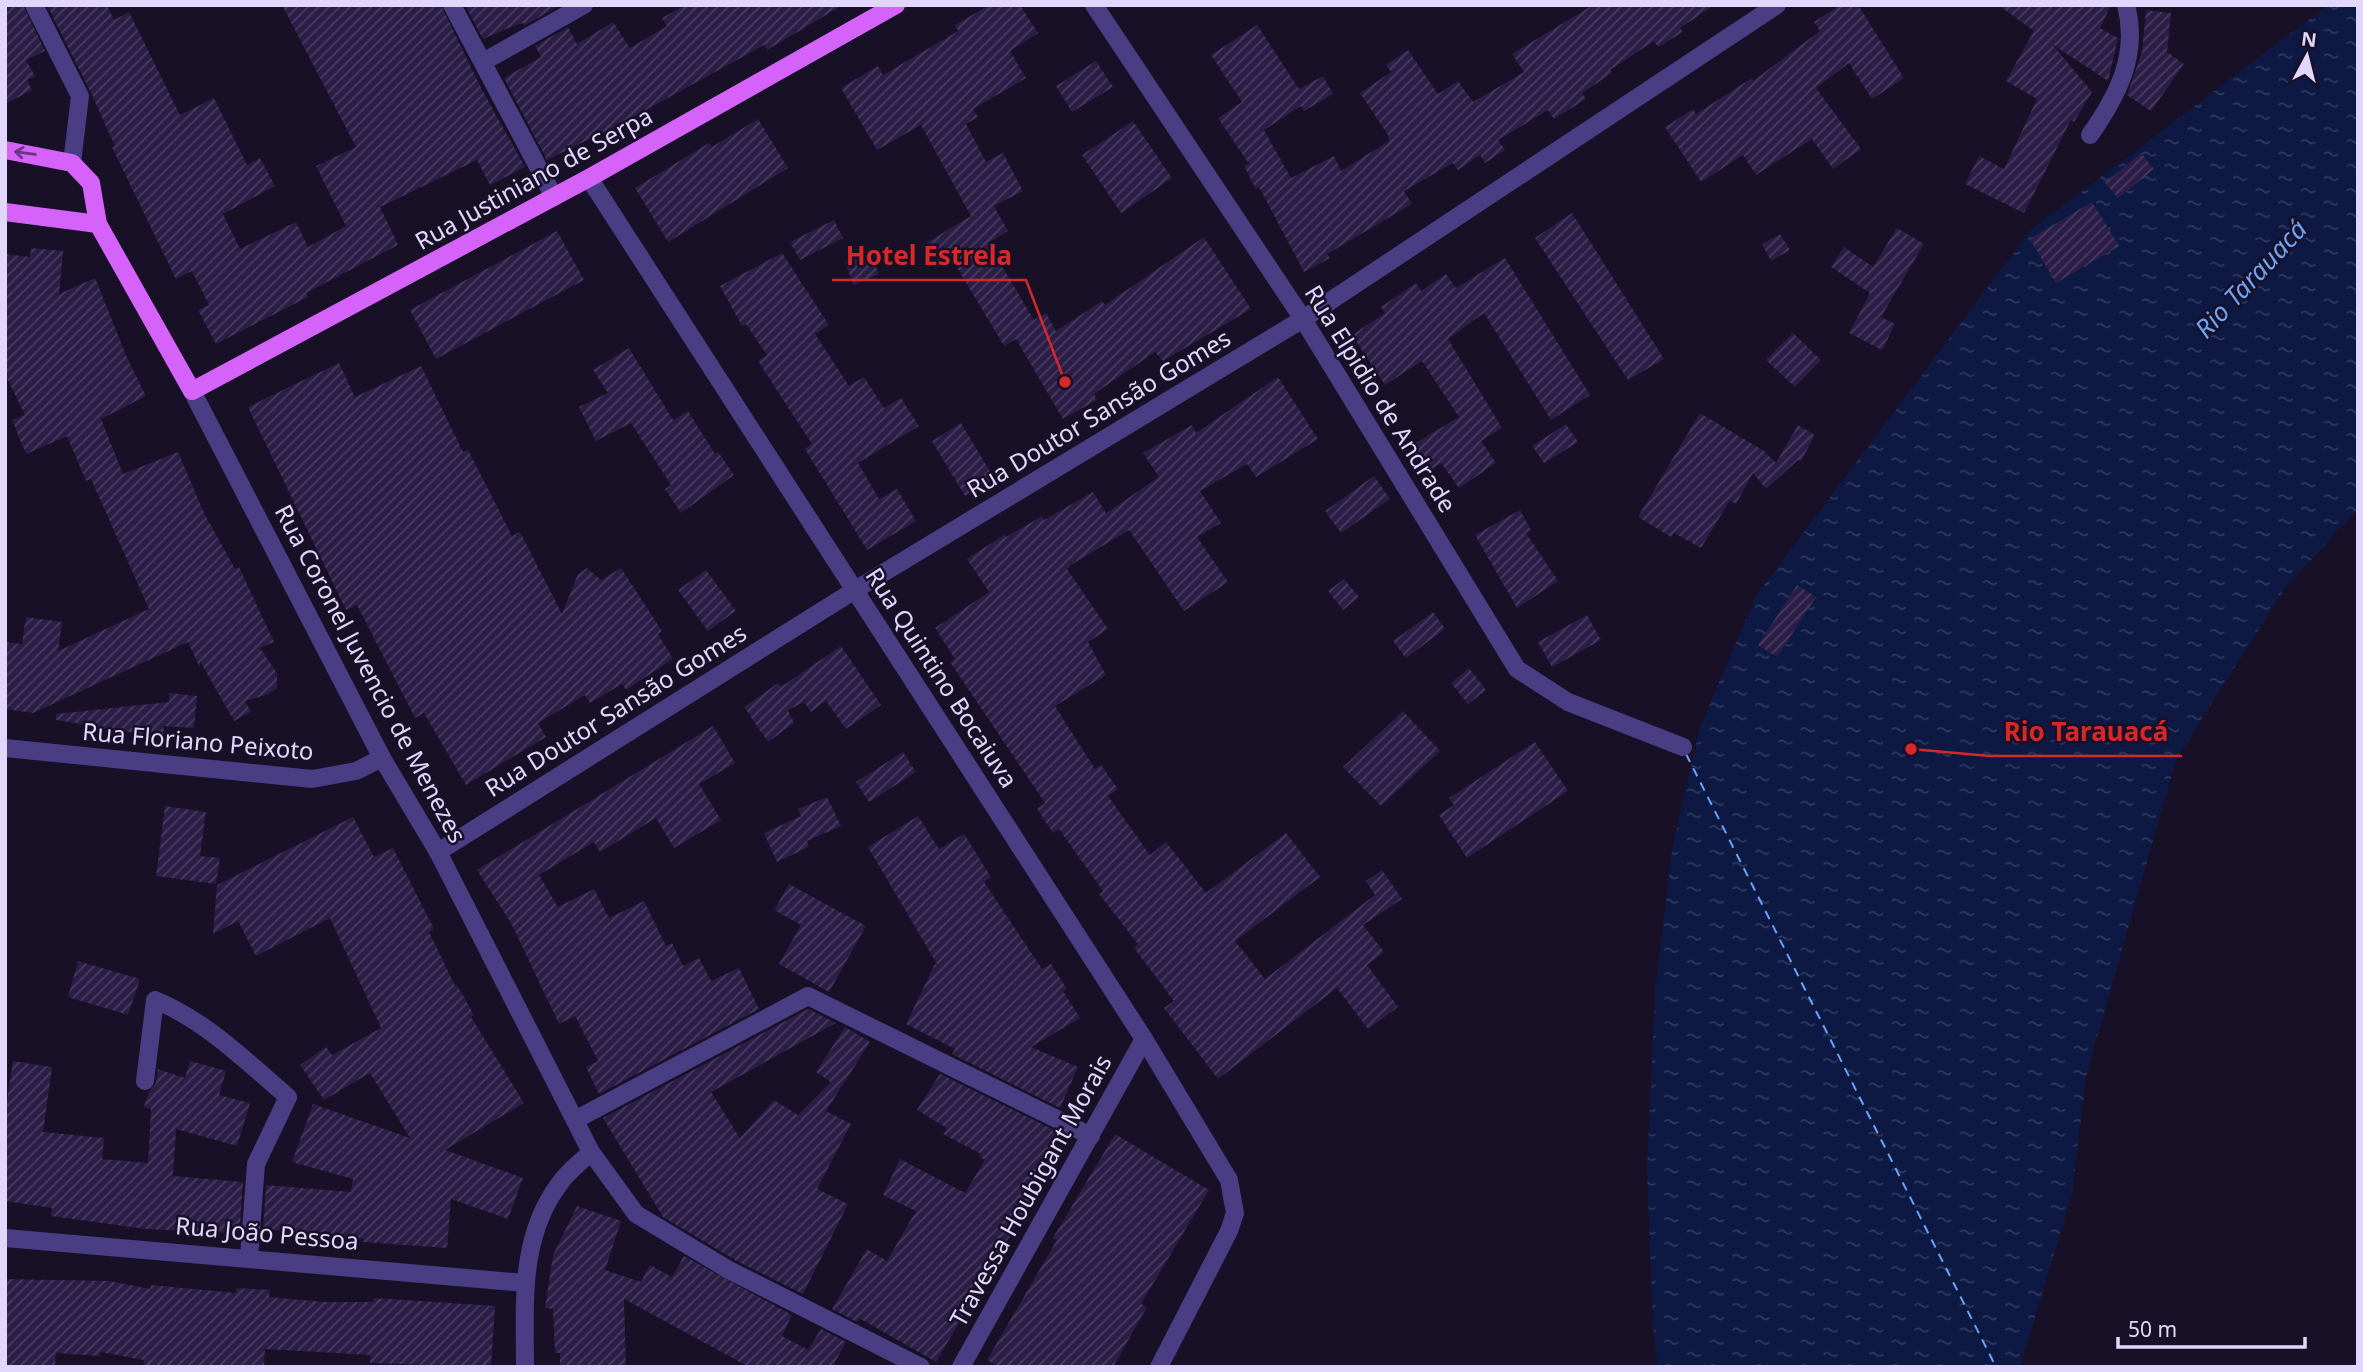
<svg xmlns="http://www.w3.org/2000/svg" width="2363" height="1372" font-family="'Noto Sans',sans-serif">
<defs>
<pattern id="water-ripples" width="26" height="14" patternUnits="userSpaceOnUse" patternTransform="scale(1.75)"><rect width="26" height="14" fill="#0d1943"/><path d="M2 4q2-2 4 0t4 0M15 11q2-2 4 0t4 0" fill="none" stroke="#303a5f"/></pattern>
<pattern id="building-hatch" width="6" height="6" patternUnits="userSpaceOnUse" patternTransform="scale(1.75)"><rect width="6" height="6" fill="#2b1d46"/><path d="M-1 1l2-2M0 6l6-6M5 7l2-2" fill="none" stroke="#493d62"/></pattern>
</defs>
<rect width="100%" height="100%" fill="#171026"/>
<polygon fill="url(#water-ripples)" points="2328,5 2358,5 2358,509 2285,588 2176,760 2086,1076 2072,1194 2020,1367 1658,1367 1653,1328 1647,1171 1655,993 1672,849 1700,727 1756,596 2031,230"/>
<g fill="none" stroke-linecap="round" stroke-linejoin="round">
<polyline stroke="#6aa3f9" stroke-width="2" stroke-dasharray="9 7" stroke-linecap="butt" points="1686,754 1996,1367"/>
</g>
<g fill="url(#building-hatch)">
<polygon points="5,5 23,5 45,51 26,60 35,76 27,80 32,90 5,104"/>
<polygon points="47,5 107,5 114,20 129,12 180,115 214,98 247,165 260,158 275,186 223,214 240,249 296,222 308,247 346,226 316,166 356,147 282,5 441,5 482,90 525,167 490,185 477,160 380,207 398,245 306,293 308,297 216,344 198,310 209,305 192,271 176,279 112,147 115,146 90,91"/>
<polygon points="465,5 560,5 524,26 523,23 513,26 483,39"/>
<polygon points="685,5 843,5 767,50 764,45 626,121 547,160 504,78 541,57 535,46 568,27 577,44 613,22 630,48 667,26 662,18"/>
<polygon points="989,5 1020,5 1038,33 1010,51 1026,78 973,109 978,117 966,124 986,162 1003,153 1023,191 994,206 1008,231 988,243 1034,320 1046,313 1056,331 1102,301 1105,305 1204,237 1251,309 1163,361 1155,352 1094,394 1097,400 1063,419 1016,339 1004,346 952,259 935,269 921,246 971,216 921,125 877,150 841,88 878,66 883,75 958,31 955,25"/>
<polygon points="1593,5 1715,5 1680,28 1683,32 1658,47 1654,41 1610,70 1612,73 1582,93 1586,99 1554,119 1548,110 1498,140 1505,150 1485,163 1480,155 1458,170 1453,163 1404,191 1412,204 1327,254 1330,258 1304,272 1259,187 1256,189 1244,166 1249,164 1218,118 1242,102 1211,55 1257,25 1299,89 1323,76 1333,94 1304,111 1301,106 1264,130 1291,178 1334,156 1341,171 1389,141 1388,135 1360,93 1391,72 1386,65 1408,50 1438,94 1458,81 1473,102 1524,72 1512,54"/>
<polygon points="1840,5 1858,5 1904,78 1872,99 1849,63 1816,88 1861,149 1833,169 1812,139 1756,175 1743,155 1701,182 1665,127 1693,109 1696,114 1752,78 1753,81 1820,31 1814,22"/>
<polygon points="1998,5 2111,5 2100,28 2118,38 2108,81 2052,44 2092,92 2074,122 2071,120 2024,213 1965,184 1979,156 2004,169 2037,99 2006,81 2034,31"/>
<polygon points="2146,10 2171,13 2167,52 2184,64 2151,111 2127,95 2142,52"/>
<polygon points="1096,61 1113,87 1072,112 1056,86"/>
<polygon points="758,119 788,168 668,242 635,188 709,143 712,147"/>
<polygon points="1133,121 1172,178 1121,213 1082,155"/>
<polygon points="2141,153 2154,169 2118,198 2105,183"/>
<polygon points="2092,202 2119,246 2056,283 2030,239"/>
<polygon points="1572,213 1664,359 1628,380 1535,238"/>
<polygon points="834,220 843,238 800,260 790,242"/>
<polygon points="1897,228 1924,244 1881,317 1895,324 1882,350 1849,333 1870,293 1831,267 1844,247 1873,267"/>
<polygon points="557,231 584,280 436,359 410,310"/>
<polygon points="1780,234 1790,250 1771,261 1762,244"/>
<polygon points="31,248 63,251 59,294 95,278 128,360 146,396 101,419 123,474 178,452 204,513 235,569 239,567 274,642 260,648 277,673 277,688 269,694 245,701 251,712 234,721 200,661 200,668 188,642 33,713 5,709 5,642 22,644 26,617 62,622 58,651 149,609 91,479 86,481 67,436 26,454 12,420 25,415 5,374 5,254 30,257"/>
<polygon points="870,251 879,274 854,285 844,261"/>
<polygon points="782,253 829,325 815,334 849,386 864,377 884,408 901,398 919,426 858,463 879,499 897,489 916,521 867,550 805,449 812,444 758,361 767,355 746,324 742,326 720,286"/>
<polygon points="1505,258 1590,395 1551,420 1484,313 1448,339 1502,428 1481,441 1496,463 1459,488 1441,463 1430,470 1414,444 1459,417 1422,361 1385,385 1352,335 1385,313 1381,307 1416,283 1421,291 1446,274 1456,288"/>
<polygon points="1793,333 1821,360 1795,387 1766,360"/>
<polygon points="629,348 673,420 688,411 715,454 718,452 734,475 681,513 665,489 671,485 631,423 596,441 579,407 608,393 593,370"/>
<polygon points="339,363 355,397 421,366 463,452 468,450 512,536 520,532 562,614 578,574 587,568 601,580 621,568 662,631 658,634 673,659 626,690 622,684 590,703 585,695 538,723 546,737 466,785 424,713 415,718 357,605 346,610 248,407"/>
<polygon points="1278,377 1318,439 1256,477 1247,464 1200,491 1221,523 1197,537 1228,582 1184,611 1129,530 1071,565 1067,569 1108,629 1088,642 1106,675 1055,706 1095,769 1101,765 1118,789 1108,796 1150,855 1166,842 1206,893 1286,833 1320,877 1235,941 1265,979 1375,895 1366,881 1382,870 1402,899 1363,925 1384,952 1367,965 1398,1007 1368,1029 1337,988 1218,1079 1164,1008 1174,1001 1134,948 1138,944 1099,894 1103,891 1059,829 1053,833 1037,809 1045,803 950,662 955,659 935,628 989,592 967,559 1004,535 1006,537 1042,516 1044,520 1093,492 1106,513 1159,477 1143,453 1192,425 1196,433"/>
<polygon points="1700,413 1764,451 1776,463 1798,425 1815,435 1801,461 1798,460 1766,489 1753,473 1736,504 1730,500 1701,548 1674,533 1671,537 1638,517"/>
<polygon points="961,423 994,478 965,496 932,441"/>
<polygon points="1566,424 1578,442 1544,463 1532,446"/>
<polygon points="1374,476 1390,499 1341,533 1325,511"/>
<polygon points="1520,510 1531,530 1526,533 1558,581 1517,608 1475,535"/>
<polygon points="706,570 736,611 708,631 678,590"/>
<polygon points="1344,579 1359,597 1343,610 1328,591"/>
<polygon points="1797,585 1816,597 1777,657 1758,645"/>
<polygon points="1433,612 1445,629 1406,658 1393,641"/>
<polygon points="1587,615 1601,640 1552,667 1538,642"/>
<polygon points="841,646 881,705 846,729 826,701 811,712 804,702 788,710 794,723 768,742 744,707 778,683 781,687"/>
<polygon points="1469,668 1486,690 1468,704 1451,683"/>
<polygon points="169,693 197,696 194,728 163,726 165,738 56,720 56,714 169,702"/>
<polygon points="1403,711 1440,751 1381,806 1343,767"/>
<polygon points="713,726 735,763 699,784 721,820 674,848 656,818 600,852 594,842 539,875 558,907 594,889 609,918 644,901 666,946 672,943 683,966 699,958 711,981 739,968 759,1009 599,1094 586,1067 598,1061 575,1016 559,1024 512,925 477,870"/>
<polygon points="1535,742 1568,791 1467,858 1439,815 1454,805 1449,798"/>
<polygon points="903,752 916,772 869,802 856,782"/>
<polygon points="827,797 841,826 807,841 809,847 777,862 764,833 801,816 798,809"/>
<polygon points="165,806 206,812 200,856 220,858 216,884 156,876"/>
<polygon points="918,816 939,849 964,834 991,877 984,882 1042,969 1051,964 1067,989 1063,991 1080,1018 1031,1047 1078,1067 1060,1108 952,1054 955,1049 906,1024 935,964 938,966 868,847"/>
<polygon points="353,817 374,857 393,848 434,929 429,932 455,986 457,985 474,1015 471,1017 524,1103 445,1150 523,1178 508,1219 451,1199 447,1248 363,1242 363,1239 263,1229 266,1185 351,1192 353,1179 292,1162 313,1104 410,1138 370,1073 324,1100 300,1065 326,1047 332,1055 381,1028 330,918 256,956 238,921 213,934 217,885"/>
<polygon points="789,884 866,926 829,992 779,964 801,925 774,910"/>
<polygon points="78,961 140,979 128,1015 68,997"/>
<polygon points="808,1009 836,1023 711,1092 740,1138 774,1100 798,1115 831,1082 816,1072 845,1027 870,1042 826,1111 851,1124 817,1189 848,1204 803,1294 735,1260 663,1217 603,1118"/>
<polygon points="13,1061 52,1067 43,1132 104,1138 102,1159 148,1163 151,1109 144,1107 149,1092 156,1083 158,1069 185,1078 190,1061 226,1071 219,1095 250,1103 237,1146 176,1129 173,1176 243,1182 240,1227 234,1226 234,1233 145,1229 51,1216 52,1208 5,1201 5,1114"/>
<polygon points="940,1074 1058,1132 1042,1159 1047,1162 1030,1193 1034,1195 936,1362 859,1318 857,1322 832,1309 867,1249 887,1261 916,1211 883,1195 900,1159 965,1193 985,1160 979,1157 981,1154 943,1134 947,1128 917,1110"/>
<polygon points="1115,1134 1209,1190 1141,1304 1147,1307 1113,1367 999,1367 987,1360 1057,1240 1053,1238"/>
<polygon points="577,1206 621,1221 605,1270 641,1282 650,1265 672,1277 684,1256 792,1315 782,1336 808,1350 821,1329 846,1342 834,1364 839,1367 749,1367 624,1299 626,1367 560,1367 560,1353 555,1353 553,1309 545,1308 553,1255"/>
<polygon points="5,1279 109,1281 150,1289 151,1285 236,1293 236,1288 270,1290 269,1297 324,1302 374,1302 374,1298 495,1306 491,1367 370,1363 370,1355 265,1349 264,1367 143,1367 144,1360 100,1352 100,1356 56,1353 55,1367 5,1367"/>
</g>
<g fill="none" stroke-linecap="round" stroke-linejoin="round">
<g stroke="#493d83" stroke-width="18">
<polyline points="34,5 80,96 72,163"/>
<polyline points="452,5 554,197"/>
<polyline points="1094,5 1303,319 1517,669 1568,702 1683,747"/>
<polyline points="483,62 584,5"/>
<path d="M2090,135C2118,95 2139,55 2126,5"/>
<polyline points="589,178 1144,1039 1229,1180 1235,1213 1229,1231 1159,1367"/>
<polyline points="192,391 382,758 438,852 591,1152 636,1214 729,1270 921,1367"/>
<polyline points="5,748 312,779 356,771 382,758"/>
<polyline points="438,852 855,590 1303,319 1777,5"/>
<path d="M145,1081L155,1000C205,1020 248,1063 288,1097L256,1164L249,1257"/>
<polyline points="575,1120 808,996 1091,1136"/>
<polyline points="5,1238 525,1283"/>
<path d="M525,1367C525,1303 519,1237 560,1183C568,1171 581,1162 591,1152"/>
<polyline points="961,1367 1144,1039"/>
</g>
<g stroke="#d563f9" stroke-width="18">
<polyline points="5,150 72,163 91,183 98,224 192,391 589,178 896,5"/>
<polyline points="5,212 98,224"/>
</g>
</g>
<defs><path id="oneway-shaft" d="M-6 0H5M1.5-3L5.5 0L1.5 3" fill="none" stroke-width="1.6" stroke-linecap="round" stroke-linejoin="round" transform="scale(1.75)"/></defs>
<use stroke="#6c3585" href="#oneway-shaft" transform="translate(25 153) rotate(-172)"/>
<g text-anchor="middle" stroke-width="5" stroke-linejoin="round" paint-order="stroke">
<g font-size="24" fill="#e1d7fd" stroke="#171026">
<text transform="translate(534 179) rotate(-29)" y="8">Rua Justiniano de Serpa</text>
<text transform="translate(1380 399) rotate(58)" y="8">Rua Elpidio de Andrade</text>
<text transform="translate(1099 414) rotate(-31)" y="8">Rua Doutor Sansão Gomes</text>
<text transform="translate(370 674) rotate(62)" y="8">Rua Coronel Juvencio de Menezes</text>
<text transform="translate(941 678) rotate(57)" y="8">Rua Quintino Bocaiuva</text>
<text transform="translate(616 711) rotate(-32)" y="8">Rua Doutor Sansão Gomes</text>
<text transform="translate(198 742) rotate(5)" y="8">Rua Floriano Peixoto</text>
<text transform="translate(1031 1191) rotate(-61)" y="8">Travessa Houbigant Morais</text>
<text transform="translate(267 1234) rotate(5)" y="8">Rua João Pessoa</text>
</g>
<g font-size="26" font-style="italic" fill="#6aa3f9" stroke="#171026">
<text transform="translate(2251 279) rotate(-47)" y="9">Rio Tarauacá</text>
</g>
</g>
<path fill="none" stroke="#d62828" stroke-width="2.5" d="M1065 382L1026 280H832M1911 749L1990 756H2182"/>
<g fill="#d62828" stroke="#171026" stroke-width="2.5">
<circle cx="1065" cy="382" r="7"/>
<circle cx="1911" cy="749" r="7"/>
</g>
<g font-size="26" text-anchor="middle" font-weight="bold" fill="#d62828" stroke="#171026" stroke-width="5" stroke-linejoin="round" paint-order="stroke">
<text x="929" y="265">Hotel Estrela</text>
<text x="2086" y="741">Rio Tarauacá</text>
</g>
<rect width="2363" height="1372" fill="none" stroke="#e1d7fd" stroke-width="14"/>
<g transform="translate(2307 56) rotate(7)" stroke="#171026" stroke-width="5" paint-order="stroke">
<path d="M0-5L12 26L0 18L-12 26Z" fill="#e1d7fd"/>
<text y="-10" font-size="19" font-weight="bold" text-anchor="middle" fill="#e1d7fd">N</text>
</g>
<path d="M2118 1337v10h187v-10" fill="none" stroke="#e1d7fd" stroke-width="3.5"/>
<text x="2128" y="1337" font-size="21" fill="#e1d7fd" stroke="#171026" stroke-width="5" paint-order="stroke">50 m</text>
</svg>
